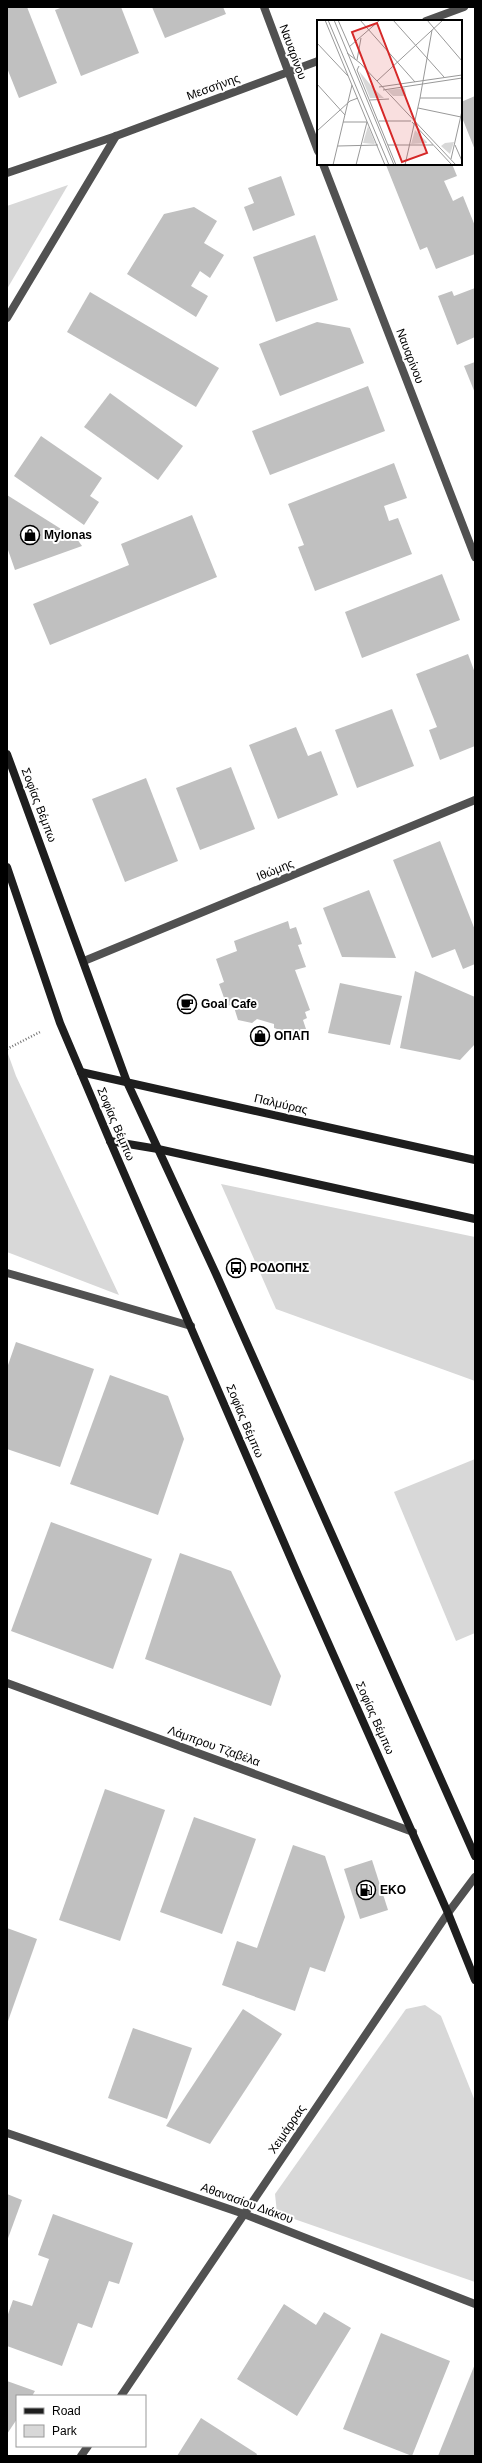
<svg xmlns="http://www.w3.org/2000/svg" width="482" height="2463" font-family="Helvetica,sans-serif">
<rect width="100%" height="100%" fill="#fff"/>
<g fill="#d8d8d8">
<polygon points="68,185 7,289 7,206"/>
<polygon points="7,1051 16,1076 119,1295 7,1252"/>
<polygon points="221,1184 475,1237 475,1381 276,1309"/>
<polygon points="475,1459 475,1633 456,1641 394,1492"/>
<polygon points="425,2005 441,2016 475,2101 475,2282 277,2213 275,2194 406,2009"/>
</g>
<g fill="#c0c0c0">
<polygon points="7,7 27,7 57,83 19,98 7,68"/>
<polygon points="63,7 121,7 139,53 81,76 55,10"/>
<polygon points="152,7 223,7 226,14 165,38"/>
<polygon points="475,96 475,150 461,115 461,102"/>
<polygon points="389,164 452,164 457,176 444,181 453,201 463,196 475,226 475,254 436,269 427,247 420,250 386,165"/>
<polygon points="281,176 295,215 253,231 244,207 254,203 248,188"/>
<polygon points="194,207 217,221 204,243 224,255 210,278 200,271 191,286 208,296 196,317 127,274 164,214"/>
<polygon points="315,235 338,300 276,322 253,257"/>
<polygon points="475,288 475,337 457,345 438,296 452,291 454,296"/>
<polygon points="90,292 219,368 196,407 67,332"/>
<polygon points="317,322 350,328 364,363 280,396 259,344"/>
<polygon points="475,362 475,393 464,366"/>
<polygon points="368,386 385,431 270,475 252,431"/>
<polygon points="110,393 183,446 158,480 84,427"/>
<polygon points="41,436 102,478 90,496 99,502 84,525 14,476"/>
<polygon points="394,463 407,498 384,506 389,521 398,518 412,554 315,591 298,547 304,545 288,504"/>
<polygon points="7,495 77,539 82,546 15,570 7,547"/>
<polygon points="192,515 217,577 50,645 33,604 129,565 121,544"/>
<polygon points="442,574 460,620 362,658 345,612"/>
<polygon points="468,654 475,673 475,746 440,760 429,730 437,727 416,674"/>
<polygon points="392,709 414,766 357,788 335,730"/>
<polygon points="296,727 308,756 321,751 338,795 278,819 249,745"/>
<polygon points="231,767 255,829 200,850 176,788"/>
<polygon points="146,778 178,861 125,882 92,799"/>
<polygon points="440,841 475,930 475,964 463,969 455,949 432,958 393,860"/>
<polygon points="369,890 396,958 342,957 323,908"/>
<polygon points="288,921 290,929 296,927 302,944 298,945 306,967 295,970 310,1010 305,1012 307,1018 303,1020 306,1029 292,1034 274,1028 274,1024 257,1019 252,1023 238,1020 233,1004 227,1006 219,984 224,982 216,959 237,951 234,941"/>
<polygon points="415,971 475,997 475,1044 460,1060 400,1048"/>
<polygon points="340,983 402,996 390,1045 328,1033"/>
<polygon points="16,1342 94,1369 60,1467 7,1449 7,1368"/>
<polygon points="110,1375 168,1396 184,1439 158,1515 70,1484"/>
<polygon points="51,1522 152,1559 113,1669 11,1631"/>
<polygon points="180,1553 231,1571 281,1676 271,1706 145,1659"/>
<polygon points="105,1789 165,1810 120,1941 59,1920"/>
<polygon points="194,1817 256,1839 222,1934 160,1912"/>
<polygon points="293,1845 325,1856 345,1917 325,1972 310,1967 295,2011 222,1985 237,1941 257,1948"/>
<polygon points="372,1860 388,1910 360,1919 344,1869"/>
<polygon points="7,1928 37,1939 7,2024"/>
<polygon points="243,2009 282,2034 210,2144 166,2126"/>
<polygon points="133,2028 192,2048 167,2119 108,2098"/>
<polygon points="7,2194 22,2200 7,2241"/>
<polygon points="53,2214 133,2243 119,2284 109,2281 92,2328 78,2323 62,2366 7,2346 7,2317 13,2300 32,2306 49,2259 38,2255"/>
<polygon points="284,2304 316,2325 324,2312 351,2328 297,2416 237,2379"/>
<polygon points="381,2333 450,2361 412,2456 343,2429"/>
<polygon points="475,2364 475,2456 438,2456"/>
<polygon points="7,2381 35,2391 32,2396 17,2396 17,2419 7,2434"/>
<polygon points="201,2418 257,2454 256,2456 177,2456"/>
</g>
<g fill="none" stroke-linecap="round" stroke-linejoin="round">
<polyline stroke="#737373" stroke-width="2.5" stroke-dasharray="1 2" stroke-linecap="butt" points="7,1049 40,1032"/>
<g stroke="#515151" stroke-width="8">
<polyline points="264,7 318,151"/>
<polyline points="426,21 464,7"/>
<polyline points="323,164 475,557"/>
<polyline points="7,173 116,136 318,61"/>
<polyline points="7,318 116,136"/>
<polyline points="84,961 475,800"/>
<polyline points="7,1273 191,1326"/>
<polyline points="7,1683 413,1832"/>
<polyline points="7,2133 244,2214 475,2304"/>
<polyline points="121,2396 448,1913 475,1877"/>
<polyline points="81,2456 88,2446"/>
</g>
<g stroke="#1e1e1e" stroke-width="8">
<polyline points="7,754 127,1082 216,1274 475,1856"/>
<polyline points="7,867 60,1023 110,1141 298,1575 448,1913 475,1980"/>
<polyline points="81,1072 475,1160"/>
<polyline points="110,1141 158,1149 475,1219"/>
</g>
</g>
<defs>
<g id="shop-ring" transform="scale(1)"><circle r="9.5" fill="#fff" stroke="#000" stroke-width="1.5"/><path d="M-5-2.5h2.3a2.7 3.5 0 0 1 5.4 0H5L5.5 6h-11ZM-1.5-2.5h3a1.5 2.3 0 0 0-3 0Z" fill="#000"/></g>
<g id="cafe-ring" transform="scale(1)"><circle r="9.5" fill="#fff" stroke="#000" stroke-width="1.5"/><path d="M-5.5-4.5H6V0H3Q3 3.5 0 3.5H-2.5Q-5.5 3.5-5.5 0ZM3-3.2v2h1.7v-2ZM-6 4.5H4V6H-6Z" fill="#000"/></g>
<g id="bus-ring" transform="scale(1)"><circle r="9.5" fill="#fff" stroke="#000" stroke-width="1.5"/><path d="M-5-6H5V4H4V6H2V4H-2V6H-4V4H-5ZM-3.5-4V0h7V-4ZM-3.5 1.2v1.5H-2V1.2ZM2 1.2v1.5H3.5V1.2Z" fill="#000"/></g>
<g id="fuel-ring" transform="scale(1)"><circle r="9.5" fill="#fff" stroke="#000" stroke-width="1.5"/><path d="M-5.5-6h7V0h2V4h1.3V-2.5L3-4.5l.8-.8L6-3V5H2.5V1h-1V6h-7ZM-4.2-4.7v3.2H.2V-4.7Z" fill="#000"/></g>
</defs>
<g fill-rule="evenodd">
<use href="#shop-ring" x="30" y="535"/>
<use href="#cafe-ring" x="187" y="1004"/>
<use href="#shop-ring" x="260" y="1036"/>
<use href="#bus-ring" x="236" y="1268"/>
<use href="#fuel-ring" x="366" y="1890"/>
</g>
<g text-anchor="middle" stroke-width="4" stroke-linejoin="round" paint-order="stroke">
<g font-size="12" fill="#000" stroke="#fff">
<text transform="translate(293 52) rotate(70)" y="4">Ναυαρίνου</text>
<text transform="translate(213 87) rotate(-20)" y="4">Μεσσήνης</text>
<text transform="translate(410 356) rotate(69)" y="4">Ναυαρίνου</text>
<text transform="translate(39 805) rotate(69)" y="4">Σοφίας Βέμπω</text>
<text transform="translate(275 870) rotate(-22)" y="4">Ιθώμης</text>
<text transform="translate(281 1104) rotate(13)" y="4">Παλμύρας</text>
<text transform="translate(116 1124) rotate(67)" y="4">Σοφίας Βέμπω</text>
<text transform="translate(245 1421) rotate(67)" y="4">Σοφίας Βέμπω</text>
<text transform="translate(375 1718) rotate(66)" y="4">Σοφίας Βέμπω</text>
<text transform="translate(214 1746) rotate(20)" y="4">Λάμπρου Τζαβέλα</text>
<text transform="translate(287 2129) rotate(-56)" y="4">Χειμάρρας</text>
<text transform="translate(247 2203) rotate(20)" y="4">Αθανασίου Διάκου</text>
</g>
<g font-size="12" font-weight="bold" fill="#000" stroke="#fff" text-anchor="start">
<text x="44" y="539">Mylonas</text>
<text x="201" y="1008">Goal Cafe</text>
<text x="274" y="1040">ΟΠΑΠ</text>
<text x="250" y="1272">ΡΟΔΟΠΗΣ</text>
<text x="380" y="1894">EKO</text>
</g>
</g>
<g transform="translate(317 20)">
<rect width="145" height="145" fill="#fff"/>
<path d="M42,51L57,69L67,78H53ZM88,68L89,76H76L70,70ZM51,106L58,123L57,124L46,123ZM98,110L110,122V123L94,124ZM137,122L133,134L124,126L128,123Z" fill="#d8d8d8"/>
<path fill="none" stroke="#999" stroke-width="1" d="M8,0L68,145M11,0L72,145M17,0L77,145M21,0L38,39M43,0L98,62M76,0L127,57M110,0L145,41M0,23L31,56M32,27L63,0M30,33L43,43L139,145M40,40L44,18M42,46L40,50L79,145M60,61L126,0M0,64L28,95M62,67L145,55M66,70L145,58M103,78H145M53,80L72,79M101,88L144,97M62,101H94M26,102H50M95,102L135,145M0,111L33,81L41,78M71,125H116M138,125L145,141M21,126L61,125M134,139L145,91M16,145L35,65M39,145L50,102M88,145L103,78L115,10"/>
<path fill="#d62828" fill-opacity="0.15" stroke="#d62828" stroke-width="2" d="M60,3L110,133L85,142L35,12Z"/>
<rect width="145" height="145" fill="none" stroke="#000" stroke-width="2"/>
</g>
<rect width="482" height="2463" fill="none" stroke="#000000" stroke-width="16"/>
<rect x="16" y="2395" width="130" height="52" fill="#ffffff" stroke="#999999"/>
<rect x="24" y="2408" width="20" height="6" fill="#1e1e1e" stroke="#999999"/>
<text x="52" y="2415" font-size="12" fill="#000000">Road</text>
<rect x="24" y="2425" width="20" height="12" fill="#d8d8d8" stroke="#999999"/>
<text x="52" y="2435" font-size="12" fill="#000000">Park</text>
</svg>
